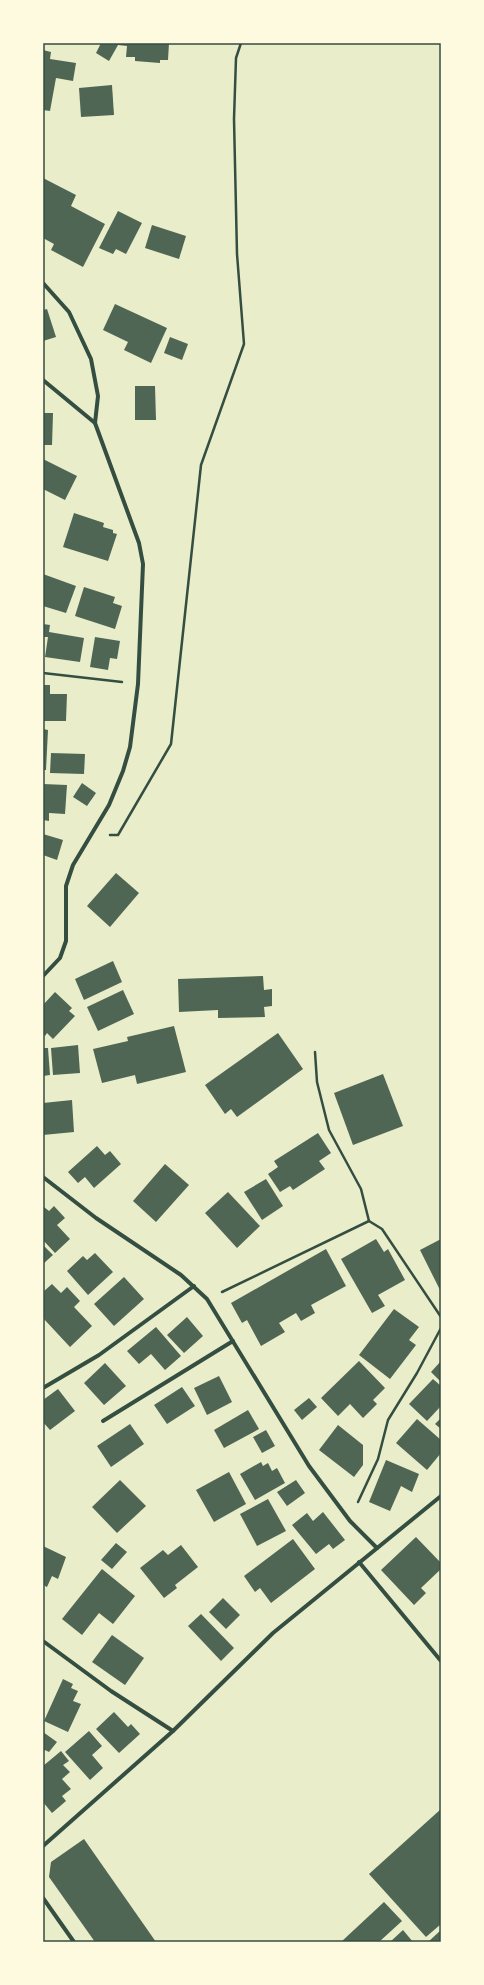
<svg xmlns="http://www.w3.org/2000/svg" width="484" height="1985" font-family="'Space Grotesk',sans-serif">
<rect width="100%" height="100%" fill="#e9edc9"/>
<g fill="#4f6655">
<polygon points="101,43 169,43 168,60 160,60 160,63 135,61 135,57 126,57 127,46 118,45 109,61 96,53"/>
<polygon points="43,50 51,52 50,59 76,63 73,81 56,78 50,111 43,110"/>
<polygon points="112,85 114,115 81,117 79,88"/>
<polygon points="43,178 76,195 71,206 105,224 83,267 51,250 54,244 43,238"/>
<polygon points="118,211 142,223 126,254 116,249 113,254 99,248"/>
<polygon points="152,225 186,236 179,259 145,248"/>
<polygon points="115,304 167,328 151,363 124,350 128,342 103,330"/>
<polygon points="47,309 56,337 43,341 43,310"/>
<polygon points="170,337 188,344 182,360 164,353"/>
<polygon points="135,386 155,386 156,420 135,420"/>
<polygon points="43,413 53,413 52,445 43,445"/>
<polygon points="43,459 77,476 65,500 43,489"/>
<polygon points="74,513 104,523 103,527 113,530 113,533 117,534 108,561 63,547"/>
<polygon points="43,574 76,586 66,613 43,606"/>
<polygon points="84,587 115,597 113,603 122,606 115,629 75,616"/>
<polygon points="43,624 50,625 49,632 84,638 80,662 45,657 48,637 43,637"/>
<polygon points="95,637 120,641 117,659 110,658 108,670 90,667"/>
<polygon points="43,685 50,685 50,694 67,694 66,721 43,721"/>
<polygon points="43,729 48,730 46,770 43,770"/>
<polygon points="51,753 85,754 84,774 50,773"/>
<polygon points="82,783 96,793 87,806 73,797"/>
<polygon points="43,784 67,785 65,814 49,813 49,821 43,820"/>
<polygon points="43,834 63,840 57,860 43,855"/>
<polygon points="116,873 139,893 110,927 87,906"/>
<polygon points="113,961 122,982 84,1000 75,979"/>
<polygon points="263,976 264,990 272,989 272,1006 264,1007 265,1017 218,1018 218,1010 179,1012 178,979"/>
<polygon points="123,990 134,1014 98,1031 87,1007"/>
<polygon points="55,992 72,1008 69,1011 75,1016 53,1039 47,1033 45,1036 43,1034 43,1005"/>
<polygon points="174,1026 186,1072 137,1084 135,1075 102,1083 93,1049 128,1041 127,1037"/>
<polygon points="278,1033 303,1069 237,1117 231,1109 225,1114 205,1085"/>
<polygon points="78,1045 80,1073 53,1075 51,1048"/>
<polygon points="43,1048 48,1048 50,1075 43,1076"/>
<polygon points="383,1074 403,1126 353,1145 334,1093"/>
<polygon points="72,1100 74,1132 43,1135 43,1103"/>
<polygon points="318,1133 331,1153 319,1161 325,1169 293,1190 290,1186 280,1192 268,1174 278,1167 274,1161"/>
<polygon points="97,1146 105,1155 110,1151 121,1164 94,1188 85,1177 78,1183 68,1172"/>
<polygon points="165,1164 189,1185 156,1222 133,1201"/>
<polygon points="266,1179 283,1206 262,1220 244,1192"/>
<polygon points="228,1192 260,1226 237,1248 205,1213"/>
<polygon points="54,1206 65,1218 57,1225 70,1239 55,1253 43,1240 43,1208 44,1207 49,1211"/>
<polygon points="376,1239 384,1252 388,1249 405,1280 378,1295 385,1306 372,1313 341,1259"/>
<polygon points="441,1239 441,1292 420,1250"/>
<polygon points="43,1245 53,1255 43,1264"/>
<polygon points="326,1249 346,1286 311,1305 315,1313 301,1321 296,1313 279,1323 285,1332 261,1346 247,1320 242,1323 231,1303"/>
<polygon points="95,1253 113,1272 88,1295 67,1271 83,1256 87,1260"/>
<polygon points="124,1277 144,1299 114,1326 94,1304"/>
<polygon points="52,1284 61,1293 67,1287 80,1301 74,1307 92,1326 70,1347 43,1318 43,1292"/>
<polygon points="394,1309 419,1327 409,1340 416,1345 390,1379 359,1355"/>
<polygon points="187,1317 203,1336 184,1353 167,1335"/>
<polygon points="156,1327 181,1356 165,1370 151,1354 139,1364 127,1351"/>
<polygon points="359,1361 385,1388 373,1400 377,1404 363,1418 350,1404 338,1416 321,1398"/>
<polygon points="441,1361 441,1382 431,1372"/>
<polygon points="105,1363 126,1386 104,1405 84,1383"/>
<polygon points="219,1376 232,1402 207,1415 194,1388"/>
<polygon points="433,1379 441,1386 441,1406 427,1421 409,1404"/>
<polygon points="182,1387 195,1406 167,1424 154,1405"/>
<polygon points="58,1389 75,1411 50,1430 43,1422 43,1400"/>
<polygon points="309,1398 317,1407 302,1420 294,1410"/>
<polygon points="248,1410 259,1429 224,1448 214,1430"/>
<polygon points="441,1418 441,1429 435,1424"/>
<polygon points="417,1419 441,1440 441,1453 427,1470 396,1443"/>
<polygon points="130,1424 144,1444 111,1467 97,1446"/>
<polygon points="338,1425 363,1445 363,1465 354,1477 319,1450"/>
<polygon points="266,1430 275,1446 262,1453 253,1437"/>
<polygon points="386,1460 419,1474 412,1492 401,1486 390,1511 369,1502"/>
<polygon points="261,1462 263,1466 268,1463 272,1471 277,1468 285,1483 255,1500 240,1474"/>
<polygon points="229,1472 246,1504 214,1522 196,1490"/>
<polygon points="120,1480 146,1506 117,1533 92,1507"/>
<polygon points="296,1480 305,1493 287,1506 277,1492"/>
<polygon points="268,1499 286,1531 257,1546 240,1514"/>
<polygon points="323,1512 345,1540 333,1549 329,1544 316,1554 292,1525 307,1513 313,1521"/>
<polygon points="416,1537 441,1563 441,1569 421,1588 426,1593 414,1605 381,1570"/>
<polygon points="293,1539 315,1569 271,1603 260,1588 255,1592 244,1576"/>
<polygon points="116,1543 127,1552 112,1569 101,1560"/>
<polygon points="181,1545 198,1567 175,1585 177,1588 164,1598 140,1568 163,1550 168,1555"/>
<polygon points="43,1546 66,1557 58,1579 52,1576 47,1587 43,1585"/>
<polygon points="102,1569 135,1596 113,1624 99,1613 82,1635 62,1619"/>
<polygon points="223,1598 240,1615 226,1629 209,1612"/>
<polygon points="201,1614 234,1648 221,1661 188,1626"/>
<polygon points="112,1635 144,1658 125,1685 92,1662"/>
<polygon points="63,1679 73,1684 71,1688 78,1691 73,1701 81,1704 68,1732 44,1721"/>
<polygon points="114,1712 128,1727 131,1724 140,1734 119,1753 96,1729"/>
<polygon points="89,1731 102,1746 92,1755 103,1768 90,1780 65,1752"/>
<polygon points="43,1732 57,1742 49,1752 45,1750 43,1753"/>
<polygon points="61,1751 69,1761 63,1765 70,1772 62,1779 71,1789 62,1796 66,1801 52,1813 43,1802 43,1766"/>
<polygon points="441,1809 441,1924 426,1937 369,1874"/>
<polygon points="84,1839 156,1942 95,1942 49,1877 51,1862"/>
<polygon points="384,1902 402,1921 379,1942 341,1942"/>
<polygon points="403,1930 413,1942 390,1942"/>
<polygon points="441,1930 441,1942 428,1942"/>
</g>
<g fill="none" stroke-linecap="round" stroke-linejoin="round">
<g stroke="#344e41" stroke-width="2.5">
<polyline points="43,673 122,682"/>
<polyline points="110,835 118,835 171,744 201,465 244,344 237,254 234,119 236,58 241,43"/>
<polyline points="315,1052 317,1082 329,1130 361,1189 369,1221"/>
<polyline points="222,1292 369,1221 382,1229 441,1317"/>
<polyline points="358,1502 378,1459 388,1420 417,1373 441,1328"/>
</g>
<g stroke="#344e41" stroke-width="4">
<polyline points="43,283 69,312 91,359 98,396 95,423 139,543 143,564 138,684 130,747 123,771 109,805 73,865 66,886 66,941 60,958 43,976"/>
<polyline points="43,380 95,423"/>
<polyline points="43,1177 96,1218 181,1275 207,1299 309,1466 350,1521 377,1548"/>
<polyline points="43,1388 99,1355 194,1286"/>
<polyline points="103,1421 233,1341"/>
<polyline points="359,1562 441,1661"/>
<polyline points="43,1641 111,1691 173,1731"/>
<polyline points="43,1846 173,1731 273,1633 441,1496"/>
<polyline points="43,1898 74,1942"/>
</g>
</g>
<rect width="484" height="1985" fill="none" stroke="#fefae0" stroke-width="88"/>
<rect x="44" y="44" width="396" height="1897" fill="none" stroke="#344e41" stroke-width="1.5"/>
</svg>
